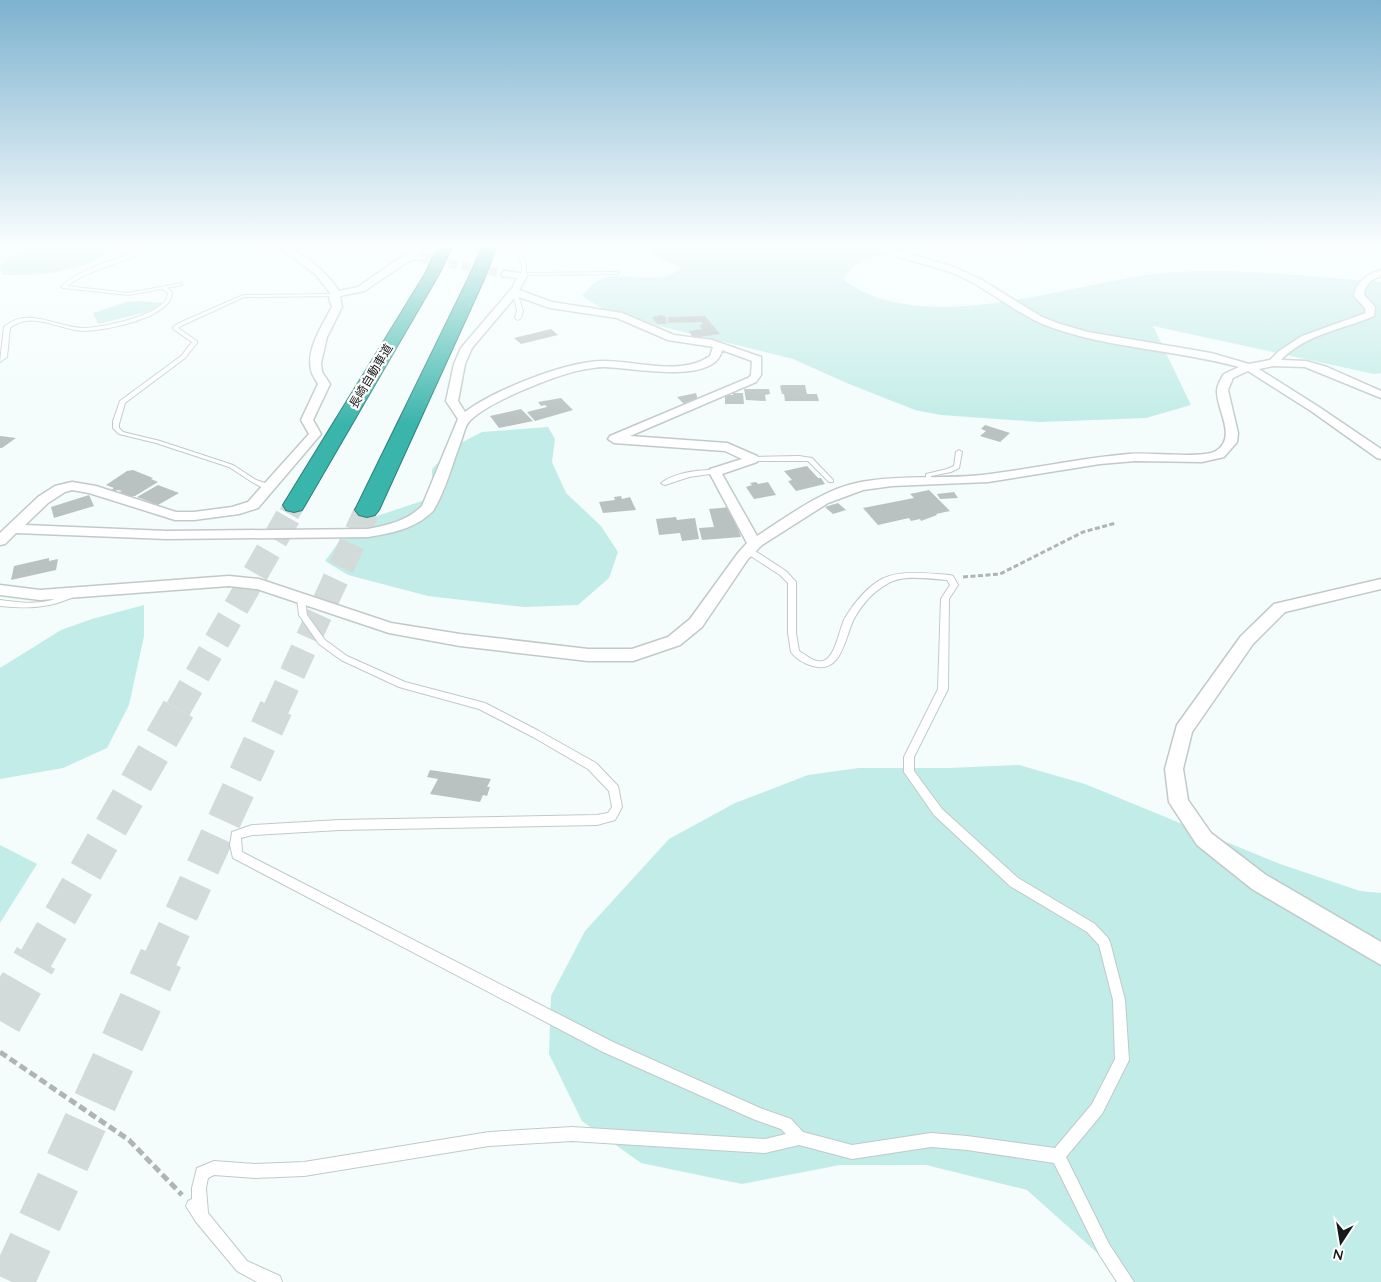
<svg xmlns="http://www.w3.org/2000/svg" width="1381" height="1282" font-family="Quicksand,'Noto Sans JP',sans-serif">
<rect width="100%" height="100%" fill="#f4fdfc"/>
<g fill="#c1ece7">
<path d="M37,245H114C92,273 35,276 2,275L0,265L10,256Z"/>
<path d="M659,245H931C906,255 855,251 844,280C927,342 1080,278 1176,272C1244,268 1313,277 1381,282V373L1374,374L1153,326L1191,405L1146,418L1040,422L941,415L915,410L849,384L793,359L659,326L603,309L582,296C588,288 596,280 607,277C629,273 664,286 680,268L650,253Z"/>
<polygon points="139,301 163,303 151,311 98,324 93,313 127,302"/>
<polygon points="548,427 555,439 552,462 566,493 601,526 618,552 609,578 578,605 524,607 428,596 348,575 325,561 339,542 368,519 428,499 432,486 432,469 453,447 482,432"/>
<polygon points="144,605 144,636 129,705 107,748 63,768 0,779 0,668 61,630 92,619"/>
<polygon points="1019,765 1085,784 1280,864 1360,891 1381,893 1381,1282 1123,1282 1113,1267 1027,1190 926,1165 840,1165 742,1184 641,1163 582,1121 549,1054 551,996 585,931 669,839 735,803 808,775 859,768 949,768"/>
<polygon points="0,845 37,864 0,923"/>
</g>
<g fill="#b9c2c1">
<polygon points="662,315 666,317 667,324 657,324 652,317"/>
<polygon points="705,316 720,334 693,338 689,331 702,329 699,325 703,324 701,322 668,323 668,317"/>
<polygon points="551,329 558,335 521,344 514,338"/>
<polygon points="782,385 805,385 807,394 817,394 819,401 785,401 784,394 782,394 780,386"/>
<polygon points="744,389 769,389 770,394 765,395 766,401 746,400"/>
<polygon points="696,393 698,400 684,404 677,397"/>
<polygon points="733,393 743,393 744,404 725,404 725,395 733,395"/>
<polygon points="561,398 573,410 535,421 527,412 547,407 545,405 541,406 538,402"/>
<polygon points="521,409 533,421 499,428 490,416"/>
<polygon points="985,425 1010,433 1000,442 980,436 986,431 981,429"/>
<polygon points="0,436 16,438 2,448 0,448"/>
<polygon points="807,466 818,478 821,478 825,484 796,491 788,481 792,480 784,471"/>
<polygon points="133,470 153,478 151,479 158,482 135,496 130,496 119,492 122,491 118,490 115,491 111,490 114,488 106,485 127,471"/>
<polygon points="756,482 758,484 768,482 776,495 754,499 746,487 752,485 750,483"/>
<polygon points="158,485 179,493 158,505 137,497"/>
<polygon points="929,490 950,511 936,514 937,515 921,521 920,519 911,521 909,518 878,525 863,508 914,498 910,494"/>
<polygon points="954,492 958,498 940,499 937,494"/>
<polygon points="89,495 94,506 54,518 51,507"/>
<polygon points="621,496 622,499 630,497 636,510 603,513 599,502 615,500 614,497"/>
<polygon points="838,503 846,510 833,514 825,507"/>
<polygon points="731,507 741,537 702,540 699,528 714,527 709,509"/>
<polygon points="676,517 677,520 695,518 699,539 682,541 680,533 659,535 656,519"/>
<polygon points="49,558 49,561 58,559 56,570 11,580 14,566"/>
<polygon points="430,770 491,779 487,787 490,787 487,796 483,795 480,802 430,794 438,779 427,777"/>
</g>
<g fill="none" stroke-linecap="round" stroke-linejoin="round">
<polyline stroke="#d3dbda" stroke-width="9" stroke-dasharray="9 4.5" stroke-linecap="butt" points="422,258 505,274"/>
<g stroke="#d3dbda" stroke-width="21" stroke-dasharray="21 10" stroke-linecap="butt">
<polyline points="289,514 294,505"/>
<polyline points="365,514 367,510"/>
</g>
<g stroke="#d3dbda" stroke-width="26" stroke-dasharray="26 13" stroke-linecap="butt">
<polyline points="178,709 290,513"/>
<polyline points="276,709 366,513"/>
</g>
<g stroke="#d3dbda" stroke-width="34" stroke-dasharray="34 17" stroke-linecap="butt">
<polyline points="35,960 179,708"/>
<polyline points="160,960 276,708"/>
</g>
<g stroke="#d3dbda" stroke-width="44" stroke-dasharray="44 22" stroke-linecap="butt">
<polyline points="0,1021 36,958"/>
<polyline points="12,1282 161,958"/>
</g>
<g stroke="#c1cac9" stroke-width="2">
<g id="lane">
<path d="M159,245H165L95,271L81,277L67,286L128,293L182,283V285L167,288L172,292C173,318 104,331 83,331C59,330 32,310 10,328L7,357L0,362L4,327C28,305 59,329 86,328C104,327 167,315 168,293L162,289L128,295L63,288L61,287C80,267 131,254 159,245Z"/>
<polygon points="515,245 519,245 526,265 526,273 617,272 619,273 617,274 525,275 525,277 521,277 522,265"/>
<polygon points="515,291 517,292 523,311 521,318 518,320 515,318 517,311 513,292"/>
<polygon points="335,294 337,294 337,296 244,297 181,326 178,328 197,341 197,343 185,358 125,403 119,424 119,428 123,432 160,441 233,465 256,480 271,485 271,489 265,489 252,482 229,467 156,443 119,434 113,428 113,421 120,401 181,356 192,342 173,329 173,327 177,324 243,295"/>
<polygon points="959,450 962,452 959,468 951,472 931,476 930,481 926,481 926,474 947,469 954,466 956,452"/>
<polygon points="799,456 812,458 833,480 833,482 829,482 808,461 753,461 750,459 753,457"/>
<path d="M715,470L717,471V473L689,477L665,485L661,483C676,472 698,470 715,470Z"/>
<path d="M746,549H752L786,571L796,582V633L799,651C806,655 814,663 823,661C836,657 839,629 845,618C854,603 867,587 882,579C902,569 929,574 950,575L953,576L958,585L949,599L948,689L914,757V771L942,809L1018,878L1095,924L1108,938L1110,942L1125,1000L1129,1060L1102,1114L1066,1157L1109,1244L1134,1282H1117L1099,1254L1054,1163L967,1150L931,1147L852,1159L799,1145L765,1153L572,1141L489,1146L304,1176L255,1178L214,1175L208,1178L206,1188L208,1213L247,1261L280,1276L282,1282H257L237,1271L196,1222L186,1206L188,1201L192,1199V1188L197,1168L214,1161L255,1164L304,1162L489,1132L572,1127L765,1139L786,1134L781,1129L753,1119L603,1052L233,858L230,845L232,832L252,825L339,820L597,815L608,813L612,807L609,791L588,769L533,737L479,709L399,687L341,660L319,644L299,615L297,598L301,595L305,598L307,615L325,640L347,656L405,682L485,703L539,731L596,763L618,786L622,807L615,820L597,825L339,830L252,835L241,838L242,852L613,1042L760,1108L791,1119L803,1132L852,1145L931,1133L967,1136L1055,1148L1092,1104L1115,1059L1113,1000L1099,945L1087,932L1010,886L934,815L904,772V757L938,689L941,599L950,585L947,580C929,579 903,574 887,584C874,591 862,604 855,617C845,634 843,675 813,666C805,664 796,659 791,652L788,633V583L780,575L746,553L745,551Z"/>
<path d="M74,590L78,593L77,595C52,608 28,609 0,606V600C17,602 35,605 52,600C60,597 66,593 74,590Z"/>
</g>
</g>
<g stroke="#c1cac9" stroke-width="3">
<g id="street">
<path d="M276,245C295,244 329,274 339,291L358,287L418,245H427L417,255L425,256V260L412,259L364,291L340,296L342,307L327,337L321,363L322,372L330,384L313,420L321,434L258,508L239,514L194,520H175L89,493L72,490L65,492L48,503L25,525L167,531L368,529C388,525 407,521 422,506L458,419L446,401L454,364L461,348L513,287L517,278L502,276L501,274L505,271L526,274L527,276L519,290L552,302L622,313L674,335L712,340L761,357V375L756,382L630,436L727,443L757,456L759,459L757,462L722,474L757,536C790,515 823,489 861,482C904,474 948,480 990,474C1037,468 1082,458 1129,454C1148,452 1203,459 1216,451C1238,437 1216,409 1217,391C1217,386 1221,378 1224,374L1239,367C1178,350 1113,349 1053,328C1015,315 985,284 947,271C931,265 877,253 868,245H880L954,267L982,280L1042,317L1060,324L1088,332L1211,353L1249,364L1270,360L1279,351L1302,336L1366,313L1365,308L1354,296C1356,281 1368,274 1381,270V276C1371,280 1365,284 1364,295L1375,307L1374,316C1344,329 1305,334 1281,360L1306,361L1327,367L1381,391V398L1305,367L1273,366L1259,369L1319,407L1381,449V459L1377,458L1311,411L1248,371L1233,378L1228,390L1238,433L1237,442L1224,457L1202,462L1135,461L1100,464L988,482L892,486L863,490L828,503L762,545L748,559L702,627L680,645L633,661H588L460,646L389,633L257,589L229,586L40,600L0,595V585L40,590L229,576L259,579L391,623L460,634L588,649H632L668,637L690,619L738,553L747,543L709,472L710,469L742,459L725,451L614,443L608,439L610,436L748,378L751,375L752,361L722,350C715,386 630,367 603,367C596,367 588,369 581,370C556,375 482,404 468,423C464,429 463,437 460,444C452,465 445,492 433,511C415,529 392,533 368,537L167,539L16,533L5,544L0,545V533L38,497L55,486L72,482L96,486L176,512H194L232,507L248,502L309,434L301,420L318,384C316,380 312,375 311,370C306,349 323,324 332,307L329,298L331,294L316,275ZM516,296L550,308L617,318L668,340L713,347L710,356C680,377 635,360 601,361C565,362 494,390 465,412L458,401L465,364L472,348Z"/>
<polygon points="1381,579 1381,589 1285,612 1253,644 1192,732 1183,769 1188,800 1211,833 1266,875 1381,942 1381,965 1252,889 1197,845 1169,802 1165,769 1177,725 1241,636 1274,604"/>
</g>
</g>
<g stroke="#2d7f78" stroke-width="2">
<g id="highway">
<polygon points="439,245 453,245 439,274 305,505 302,510 294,512 286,510 283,505 425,274"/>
<polygon points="483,245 497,245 485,277 379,510 375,515 367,517 359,515 355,510 469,277"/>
</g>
</g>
<polyline stroke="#aeb5b4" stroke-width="3" stroke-dasharray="5 2.5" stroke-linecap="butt" points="963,577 1000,574 1083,532 1116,523"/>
<polyline stroke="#aeb5b4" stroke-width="5" stroke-dasharray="8 4" stroke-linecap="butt" points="0,1052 129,1140 182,1195"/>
<use href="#lane" fill="#fff" fill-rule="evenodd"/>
<use href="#street" fill="#fff" fill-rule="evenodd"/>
<use href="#highway" fill="#3ab5ab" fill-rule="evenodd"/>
</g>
<linearGradient id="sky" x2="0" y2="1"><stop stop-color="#7db2cf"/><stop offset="0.58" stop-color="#fafefe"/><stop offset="1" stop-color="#fafefe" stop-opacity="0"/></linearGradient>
<rect width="1381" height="424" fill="url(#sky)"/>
<g text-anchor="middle" stroke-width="4.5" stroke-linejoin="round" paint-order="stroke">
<g font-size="12" fill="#161a19" stroke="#fff">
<text transform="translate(371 376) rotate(-59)" y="4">長崎自動車道</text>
</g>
</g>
<g transform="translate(1341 1242) rotate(192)" stroke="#ffffff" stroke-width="4" paint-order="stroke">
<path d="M0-4L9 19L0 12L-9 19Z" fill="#161a19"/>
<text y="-8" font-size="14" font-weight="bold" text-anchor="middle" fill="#161a19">N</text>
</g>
</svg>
